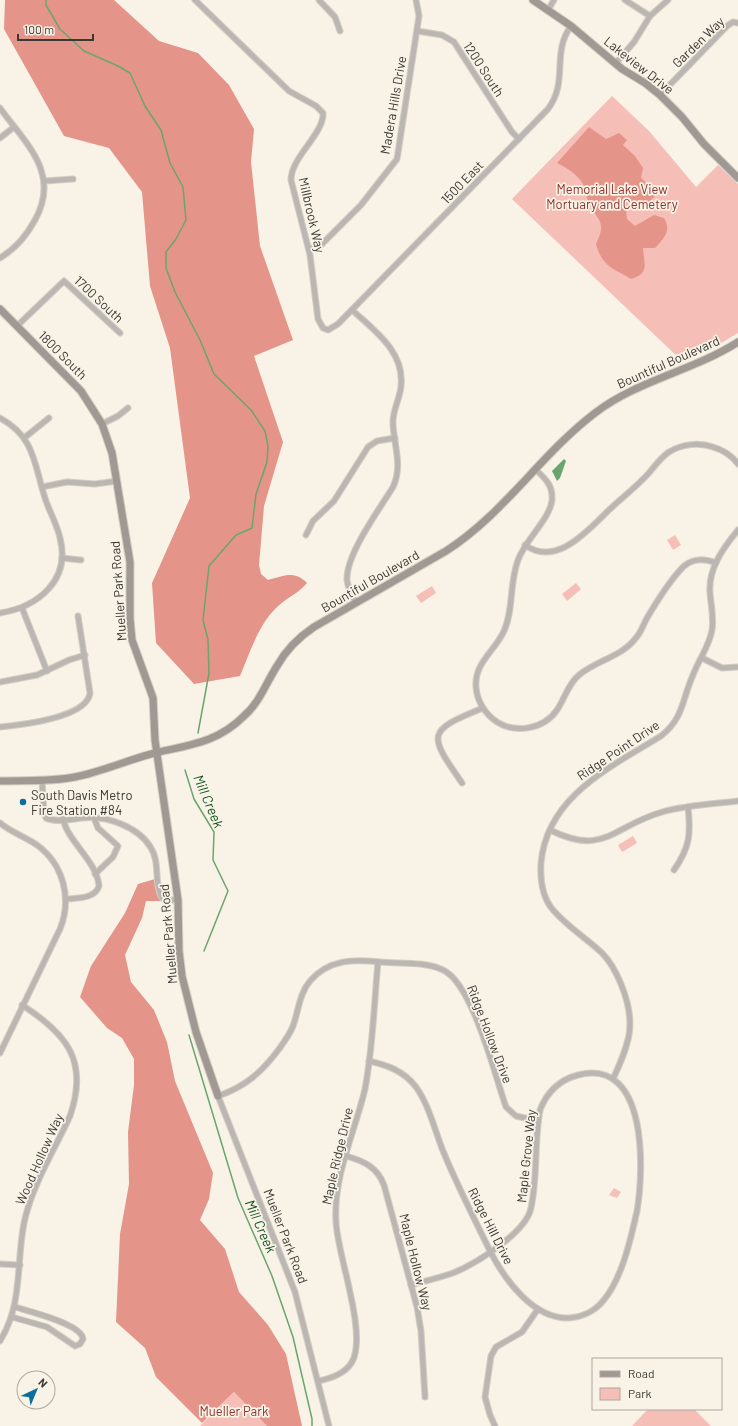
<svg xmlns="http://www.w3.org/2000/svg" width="738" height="1426" font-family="Barlow,sans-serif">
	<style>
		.green { fill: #f5bfb8 }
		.forest { fill: #e5948a }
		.water { fill: #6aa570 }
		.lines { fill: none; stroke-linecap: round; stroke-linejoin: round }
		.stream { stroke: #6aa570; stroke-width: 1.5 }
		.street-casing { stroke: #d2cec2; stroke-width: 7 }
		.secondary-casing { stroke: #d2cec2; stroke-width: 9 }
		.street { stroke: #bcb6b3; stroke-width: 5 }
		.secondary { stroke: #a09993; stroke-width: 7 }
		.poi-dot { fill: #0c6e9c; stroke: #f8f3e6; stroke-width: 1.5 }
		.labels { text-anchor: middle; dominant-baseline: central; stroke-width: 3.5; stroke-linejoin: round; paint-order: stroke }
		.street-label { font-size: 13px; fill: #3a3834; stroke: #f8f3e6 }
		.park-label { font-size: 13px; fill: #90312b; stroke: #f8f3e6 }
		.poi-label { font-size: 13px; fill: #3a3834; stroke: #f8f3e6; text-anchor: start }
		.water-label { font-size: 14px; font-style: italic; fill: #125321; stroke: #f8f3e6 }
	</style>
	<rect width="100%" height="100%" fill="#f8f3e6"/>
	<g class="green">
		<path d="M612 96 649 131 696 187 718 165 738 184V333L718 345 682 361 512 199Z"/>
		<path d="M675 535 681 545 673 550 667 540Z"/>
		<path d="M576 583 581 589 567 601 562 594Z"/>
		<path d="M432 586 436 593 421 603 416 596Z"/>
		<path d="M633 836 637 843 622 852 618 845Z"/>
		<path d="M614 1188 621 1192 617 1198 609 1195Z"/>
		<path d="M234 1392 267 1426H200Z"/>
		<path d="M648 1409H694L711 1426H632Z"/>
	</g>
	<g class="forest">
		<path d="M5 0H114L159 41 198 53 229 85 254 129 251 162 260 246 293 340 254 356 283 442 264 506 259 565 261 574 268 580C284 576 294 570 307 583 299 593 286 598 276 608 258 626 250 652 240 676L194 684 156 643 152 583 190 498 170 348 150 286 142 192 109 148 64 136 4 29Z"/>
		<path d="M589 127 606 139 619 133 627 140 623 145 635 156 643 168 641 178 651 187 656 195 647 204 633 205 626 210 627 219 635 226 654 215 664 218C672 231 664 238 655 248H643C644 265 650 273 631 279 612 268 602 266 596 244 608 220 596 220 588 201 586 197 586 192 585 188 580 176 569 169 557 163Z"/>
		<path d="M155 879 162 901H146L142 918 125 955 131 982 154 1010 167 1042 175 1081 213 1173 209 1199 200 1220 225 1249 239 1292 268 1325 286 1354 302 1426H267L234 1392 202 1423 156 1377 145 1348 116 1322 120 1234 129 1184 128 1132 134 1085V1059L122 1038 107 1028 80 997 91 966 125 913 138 884Z"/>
	</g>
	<path class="water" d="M564 459 566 461 560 478 557 481 552 471Z"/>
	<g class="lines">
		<g class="stream">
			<path d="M46 0V5L60 29 84 51 118 66 130 73 145 106 161 130 170 163 183 187 186 220 176 239 166 252V268L175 292 200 340 214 374 251 410 265 431 268 446 267 462 256 494 252 528 236 535 209 566 203 620 208 640 209 673 198 733"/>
			<path d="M185 770 194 799 214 832 213 860 228 891 204 951"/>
			<path d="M189 1035 238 1198 272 1276 293 1337 312 1419V1426"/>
		</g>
		<defs>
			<g id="street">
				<path d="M195 0 289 91 316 106 323 113C324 134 291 157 291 180L310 255 318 319 323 328 328 330 338 324 548 109C569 81 551 53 571 26"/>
				<path d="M319 0 335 17 340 31"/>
				<path d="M625 0 650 16"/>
				<path d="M548 10 554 0"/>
				<path d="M417 31 442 35 454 42 512 132 519 139"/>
				<path d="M615 64 634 42 650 16 668 0"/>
				<path d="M660 95 727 26 733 22 738 23"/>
				<path d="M0 108C26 144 61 173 35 220 27 235 15 249 0 258"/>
				<path d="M0 138 14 127"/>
				<path d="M45 181 73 179"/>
				<path d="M309 249 321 245 361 205 397 159 419 16 416 0"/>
				<path d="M352 310C374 330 405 352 401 386 400 399 392 411 393 424 394 446 403 466 393 487 379 510 346 554 347 580 348 588 352 596 356 603"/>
				<path d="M17 326 64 281 120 333"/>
				<path d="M0 418C35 437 34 464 45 498 49 511 57 524 60 538 71 580 38 607 0 613"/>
				<path d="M102 424 118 416 128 408"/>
				<path d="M24 438 49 418"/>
				<path d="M536 470C546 479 553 486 552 500 550 519 525 540 518 560 509 584 514 609 504 631 495 651 474 663 476 687 477 701 485 714 497 722 516 734 544 729 557 710 565 698 568 684 579 675 597 660 621 657 635 639 641 633 643 625 647 618 657 601 670 580 684 566 694 558 704 558 716 563"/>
				<path d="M42 487 67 482 95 484 117 481"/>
				<path d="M306 535 313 521 334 501 368 447 377 441 395 438"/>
				<path d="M525 545C557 568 589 529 610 509 622 498 636 487 648 474 655 466 660 458 669 452 682 444 699 442 713 447 723 450 732 456 738 464"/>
				<path d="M62 558 81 560"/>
				<path d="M22 608 47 671"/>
				<path d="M702 658 722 668 738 667"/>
				<path d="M0 682 37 675 69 660 85 655"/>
				<path d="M0 727C20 725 87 718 90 693L78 616"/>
				<path d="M42 780 44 813 46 818C56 823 73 819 83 818 106 815 139 827 151 848 160 862 154 881 161 896L164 900H178"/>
				<path d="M462 783C428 734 426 731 483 708"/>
				<path d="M94 818 98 828 118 846 113 857 95 874"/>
				<path d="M63 819C68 842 97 861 99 886 95 899 77 898 66 899"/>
				<path d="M0 823C11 832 25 837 37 845 64 865 72 899 60 929L0 1053"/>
				<path d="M550 830C604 857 613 826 662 812 687 805 713 804 738 801"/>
				<path d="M674 870C690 847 691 834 688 807"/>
				<path d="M369 1061C387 1065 404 1071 416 1087 429 1105 435 1131 443 1151 457 1185 474 1218 490 1251 505 1280 533 1319 569 1318 582 1317 595 1311 603 1301 622 1279 631 1238 637 1211 644 1170 648 1057 578 1075 559 1080 547 1092 540 1110 534 1143 538 1176 531 1208 526 1233 475 1264 453 1273 439 1278 425 1281 411 1285"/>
				<path d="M613 1079C630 1042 637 1023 621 984 616 972 611 962 602 953 587 939 568 927 554 911 542 898 540 880 541 863 547 796 611 767 661 736 684 718 682 699 693 675 699 659 709 647 712 630 714 617 711 606 710 593 708 569 723 548 738 530"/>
				<path d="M346 1156C364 1161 377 1167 384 1185L417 1307 421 1331 425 1397"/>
				<path d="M0 1264 20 1265"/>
				<path d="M12 1317 47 1327 75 1346 80 1344 83 1339C82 1324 28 1311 15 1307"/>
				<path d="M0 1341C23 1304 16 1264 24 1223 32 1185 54 1151 70 1116 89 1061 67 1034 22 1005"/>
				<path d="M319 1381C331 1378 345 1374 352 1362 368 1334 337 1254 336 1222 333 1176 355 1132 365 1089 373 1047 374 1004 378 962"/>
				<path d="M329 1426 295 1292 218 1096C245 1087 262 1072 279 1049 284 1042 290 1034 293 1026 299 1010 299 994 310 981 329 959 354 959 380 962 399 964 425 961 443 970 473 984 495 1076 506 1107L516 1116 538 1121"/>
				<path d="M495 1426 490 1415 485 1397 491 1356 496 1347 522 1332 538 1309"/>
			</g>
			<g id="secondary">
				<path d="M533 0 571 26 622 69 645 83 660 95 682 117 704 144 738 178"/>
				<path d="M0 309 81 391 102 424 112 453 130 562V619L132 640 153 698 155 740 178 900 179 951 182 976 196 1032 218 1096"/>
				<path d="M0 781C25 780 51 782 75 777 101 772 125 761 151 754 187 745 216 744 244 716 260 702 266 683 277 666 286 650 299 637 314 627L446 551C504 514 541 454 595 413 638 380 693 371 738 342"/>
			</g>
		</defs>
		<use href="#street" class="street-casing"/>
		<use href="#secondary" class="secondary-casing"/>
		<use href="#street" class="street"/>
		<use href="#secondary" class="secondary"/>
	</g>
	<circle class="poi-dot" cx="23" cy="802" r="4"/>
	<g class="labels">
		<g class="street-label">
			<text transform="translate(698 42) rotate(-44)">Garden Way</text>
			<text transform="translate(639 65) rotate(38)">Lakeview Drive</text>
			<text transform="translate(484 69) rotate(57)">1200 South</text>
			<text transform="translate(393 105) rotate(-80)">Madera Hills Drive</text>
			<text transform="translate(462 182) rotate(-46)">1500 East</text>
			<text transform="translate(312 215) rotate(77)">Millbrook Way</text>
			<text transform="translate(99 299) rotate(43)">1700 South</text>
			<text transform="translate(63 355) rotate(45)">1800 South</text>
			<text transform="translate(668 362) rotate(-24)">Bountiful Boulevard</text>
			<text transform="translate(370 581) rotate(-30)">Bountiful Boulevard</text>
			<text transform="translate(118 591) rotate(-94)">Mueller Park Road</text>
			<text transform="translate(618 750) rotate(-34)">Ridge Point Drive</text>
			<text transform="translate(168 934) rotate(-95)">Mueller Park Road</text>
			<text transform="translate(490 1034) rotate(69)">Ridge Hollow Drive</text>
			<text transform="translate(337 1156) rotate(-77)">Maple Ridge Drive</text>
			<text transform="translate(526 1156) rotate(-84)">Maple Grove Way</text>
			<text transform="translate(39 1159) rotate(-66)">Wood Hollow Way</text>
			<text transform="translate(491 1226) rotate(63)">Ridge Hill Drive</text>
			<text transform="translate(286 1236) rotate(69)">Mueller Park Road</text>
			<text transform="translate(416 1262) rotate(76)">Maple Hollow Way</text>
		</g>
		<g class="park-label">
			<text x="612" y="189">Memorial Lake View<tspan x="612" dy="15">Mortuary and Cemetery</tspan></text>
			<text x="234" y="1411">Mueller Park</text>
		</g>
		<g class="poi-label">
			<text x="31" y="795">South Davis Metro<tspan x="31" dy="15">Fire Station #84</tspan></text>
		</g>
		<g class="water-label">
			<text transform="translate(209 801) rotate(67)">Mill Creek</text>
			<text transform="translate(261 1226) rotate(66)">Mill Creek</text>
		</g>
	</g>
	<rect x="592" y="1358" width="130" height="52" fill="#f8f3e6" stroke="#aca89f"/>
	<rect x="600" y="1371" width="20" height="6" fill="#a09993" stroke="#aca89f"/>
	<text x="628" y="1378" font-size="12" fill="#3a3834">Road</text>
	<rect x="600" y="1388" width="20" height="12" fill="#f5bfb8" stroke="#aca89f"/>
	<text x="628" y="1398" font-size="12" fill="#3a3834">Park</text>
	<g transform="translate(36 1390) rotate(44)"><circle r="19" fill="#f8f3e6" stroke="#aca89f"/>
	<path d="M0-3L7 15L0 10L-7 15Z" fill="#0c6e9c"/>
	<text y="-6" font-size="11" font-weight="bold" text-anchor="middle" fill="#3a3834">N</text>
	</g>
	<path d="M18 34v6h75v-6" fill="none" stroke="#3a3834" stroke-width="2"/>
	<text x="24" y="34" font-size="12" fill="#3a3834" stroke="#f8f3e6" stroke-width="3" paint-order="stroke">100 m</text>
</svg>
